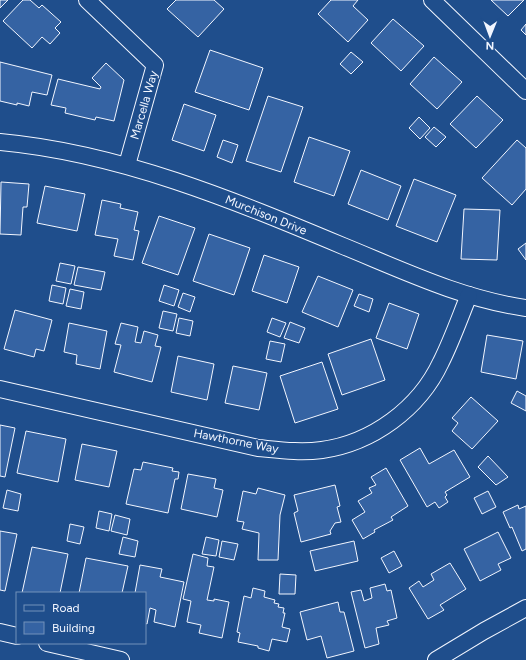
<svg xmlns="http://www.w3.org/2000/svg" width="526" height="660" font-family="Figtree,sans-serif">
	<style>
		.building { fill: #3563a3; stroke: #f2f6ff }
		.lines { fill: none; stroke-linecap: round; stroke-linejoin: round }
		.minor-casing { stroke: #f2f6ff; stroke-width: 18 }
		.minor { stroke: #1f4e8c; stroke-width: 16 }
		.labels { text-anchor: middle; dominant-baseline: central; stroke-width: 3; stroke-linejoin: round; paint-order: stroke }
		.street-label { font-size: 12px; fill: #f2f6ff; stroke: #1f4e8c }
	</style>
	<rect width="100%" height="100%" fill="#1f4e8c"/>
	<g class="building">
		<path d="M0 0H8L0 8Z"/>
		<path d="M23 0H30L39 8 42 5 61 22 55 28 60 33 50 44 42 37 32 48 3 21Z"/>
		<path d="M176 0H214L224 9 198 37 167 9Z"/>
		<path d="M331 0H358L353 6 368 20 348 42 318 14Z"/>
		<path d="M491 0H524L508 16Z"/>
		<path d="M393 19 424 46 401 71 371 43Z"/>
		<path d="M526 24V35L521 30Z"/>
		<path d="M210 50 263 68 249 110 195 92Z"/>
		<path d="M351 52 363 62 351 74 340 64Z"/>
		<path d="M434 57 462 82 437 109 410 84Z"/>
		<path d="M0 62 52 75 47 95 32 92 29 106 17 103V105L0 101Z"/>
		<path d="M106 63 124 80 114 121 96 117 95 120 65 113 66 108 51 105 58 79 100 89 101 87 92 78Z"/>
		<path d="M268 96 303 107 281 172 246 161Z"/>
		<path d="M477 96 503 120 476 148 450 124Z"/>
		<path d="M184 104 216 115 204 151 172 140Z"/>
		<path d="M419 117 430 128 420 139 409 128Z"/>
		<path d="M434 127 446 137 436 147 425 137Z"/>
		<path d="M309 137 350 151 334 196 294 182Z"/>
		<path d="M223 140 238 145 232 163 217 157Z"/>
		<path d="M517 140 526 148V189L512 205 482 178Z"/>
		<path d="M361 170 401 186 388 220 348 204Z"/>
		<path d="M414 179 456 195 437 242 396 226Z"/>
		<path d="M1 182 29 184 27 207H23L21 235 0 234Z"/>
		<path d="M45 186 85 194 77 231 37 223Z"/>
		<path d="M102 200 121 204 120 208 138 212 134 230 139 231 133 260 114 256 118 239 95 235Z"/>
		<path d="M464 209 500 210 497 260 461 259Z"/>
		<path d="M159 216 195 228 178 275 142 263Z"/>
		<path d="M209 234 250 248 234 295 193 281Z"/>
		<path d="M526 243V260L518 249Z"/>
		<path d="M264 255 299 267 287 303 252 291Z"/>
		<path d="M60 263 75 266 71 284 56 281Z"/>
		<path d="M78 267 105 272 101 290 74 285Z"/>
		<path d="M318 276 353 290 338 327 302 312Z"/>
		<path d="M52 285 66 288 63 304 49 301Z"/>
		<path d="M164 285 179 290 174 306 159 301Z"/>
		<path d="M70 289 84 292 81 309 66 306Z"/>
		<path d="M183 293 195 297 190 312 178 307Z"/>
		<path d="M359 294 373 299 369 312 354 306Z"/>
		<path d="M389 303 419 314 407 349 376 338Z"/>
		<path d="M15 310 52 320 44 351 36 349 34 357 4 349Z"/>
		<path d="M163 311 177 314 173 331 159 328Z"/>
		<path d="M179 318 193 321 190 336 176 333Z"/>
		<path d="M272 318 286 323 280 337 267 332Z"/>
		<path d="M290 322 305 328 299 343 284 338Z"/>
		<path d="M69 323 107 331 100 369 76 364 77 355 64 352Z"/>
		<path d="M121 323 138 327 135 342 141 343 144 331 158 335 155 346 161 347 152 382 114 372 121 345 115 344Z"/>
		<path d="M487 335 523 341 516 379 481 372Z"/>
		<path d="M371 339 385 380 342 395 328 354Z"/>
		<path d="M270 341 285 344 281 362 266 359Z"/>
		<path d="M178 356 214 364 207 400 171 392Z"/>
		<path d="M322 362 338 409 295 423 280 376Z"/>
		<path d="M233 366 267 373 259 410 225 403Z"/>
		<path d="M517 391 526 396V411L511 403Z"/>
		<path d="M471 397 498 421 472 449 452 431 458 423 452 418Z"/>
		<path d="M0 425 15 428 5 477 0 476Z"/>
		<path d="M26 431 66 439 58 482 17 473Z"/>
		<path d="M82 444 117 451 109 487 75 480Z"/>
		<path d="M420 448 429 464 454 450 470 477 445 492 447 495 445 497 448 502 439 508 435 502 427 507 400 460Z"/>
		<path d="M488 456 508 477 496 485 478 467Z"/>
		<path d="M143 462 173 468 172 471 179 472 178 479H175L168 513 126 504 134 469 141 470Z"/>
		<path d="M386 468 408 506 391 517 393 520 374 530 375 532 363 539 352 520 365 512 358 501 372 493 369 488 376 485 371 477Z"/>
		<path d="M188 474 216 479 214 488 223 490 217 517 181 509Z"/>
		<path d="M335 485 340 506 337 507 341 522 335 523 330 531 331 534 301 542 294 513 298 511 294 495Z"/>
		<path d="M258 488 285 495 280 515 278 560H258L259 533 242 529 244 522 237 521 243 491 256 494Z"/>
		<path d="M7 490 21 494 18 511 3 508Z"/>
		<path d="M488 491 496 507 482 514 474 498Z"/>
		<path d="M518 505 519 509 526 506V549L522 551 512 527 510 528 503 512Z"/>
		<path d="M99 511 112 514 109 531 96 528Z"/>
		<path d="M115 515 130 519 127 535 111 531Z"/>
		<path d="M70 524 84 527 80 544 67 541Z"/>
		<path d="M0 531 17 534 5 591 0 590Z"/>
		<path d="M498 532 511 558 498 564 501 570 480 581 464 549Z"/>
		<path d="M123 537 138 541 135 557 119 554Z"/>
		<path d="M206 537 219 540 216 556 202 554Z"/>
		<path d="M222 541 238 544 234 560 219 557Z"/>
		<path d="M354 541 358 561 315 571 310 551Z"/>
		<path d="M32 547 68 554 60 593H22Z"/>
		<path d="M394 551 402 566 389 573 381 558Z"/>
		<path d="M193 554 208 558 207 566 214 567 207 600 214 601V599L229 602 222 638 199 633 201 625 187 622 191 601 183 599Z"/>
		<path d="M86 558 128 566 122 593H79Z"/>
		<path d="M450 563 466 589 440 605 444 610 428 619 409 588 419 581 423 587 434 580 431 574Z"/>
		<path d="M140 565 162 569 160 577 184 582 175 627 154 622 156 610 150 608 147 624 145 623V593H135Z"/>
		<path d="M280 574 296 575 295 594H279Z"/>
		<path d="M385 584 387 591 391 590 397 618 387 621 389 625 376 628 379 644 365 648 351 592 361 590 364 601 372 598 370 588Z"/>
		<path d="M253 588 265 591 264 597 275 600 274 603 279 604 278 607 284 608 283 613H285L282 627 290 629 287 642 272 639 269 651 258 648V646L238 642 240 633 237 632 244 596 251 598Z"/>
		<path d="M338 602 340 612H344L354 651 327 658 321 636 307 640 300 612Z"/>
	</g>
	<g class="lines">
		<defs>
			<g id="minor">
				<path d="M87 0 155 65 127 165"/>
				<path d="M432 0 526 91"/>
				<path d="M0 142C120 153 233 200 343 246 402 270 462 299 526 308"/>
				<path d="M0 389 258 448C279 450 300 453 322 450 372 443 419 409 441 362 452 340 460 317 469 295"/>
				<path d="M0 632 17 636"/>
				<path d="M47 643 121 660"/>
				<path d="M436 660 484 631 526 608"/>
			</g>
		</defs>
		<use href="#minor" class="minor-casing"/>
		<use href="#minor" class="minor"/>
	</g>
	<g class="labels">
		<g class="street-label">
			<text transform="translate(144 105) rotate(-74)">Marcella Way</text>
			<text transform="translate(266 215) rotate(22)">Murchison Drive</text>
			<text transform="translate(236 441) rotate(11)">Hawthorne Way</text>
		</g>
	</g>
	<rect x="16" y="592" width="130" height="52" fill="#1f4e8c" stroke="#7391ba"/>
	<rect x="24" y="605" width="20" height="6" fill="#1f4e8c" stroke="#7391ba"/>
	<text x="52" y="612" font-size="12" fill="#f2f6ff">Road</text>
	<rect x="24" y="622" width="20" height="12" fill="#3563a3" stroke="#7391ba"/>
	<text x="52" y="632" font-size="12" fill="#f2f6ff">Building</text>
	<g transform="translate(490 36) rotate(181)" stroke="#1f4e8c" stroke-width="3" paint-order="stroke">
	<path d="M0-3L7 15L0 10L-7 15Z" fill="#f2f6ff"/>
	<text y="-6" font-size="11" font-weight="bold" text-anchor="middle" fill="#f2f6ff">N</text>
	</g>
</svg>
